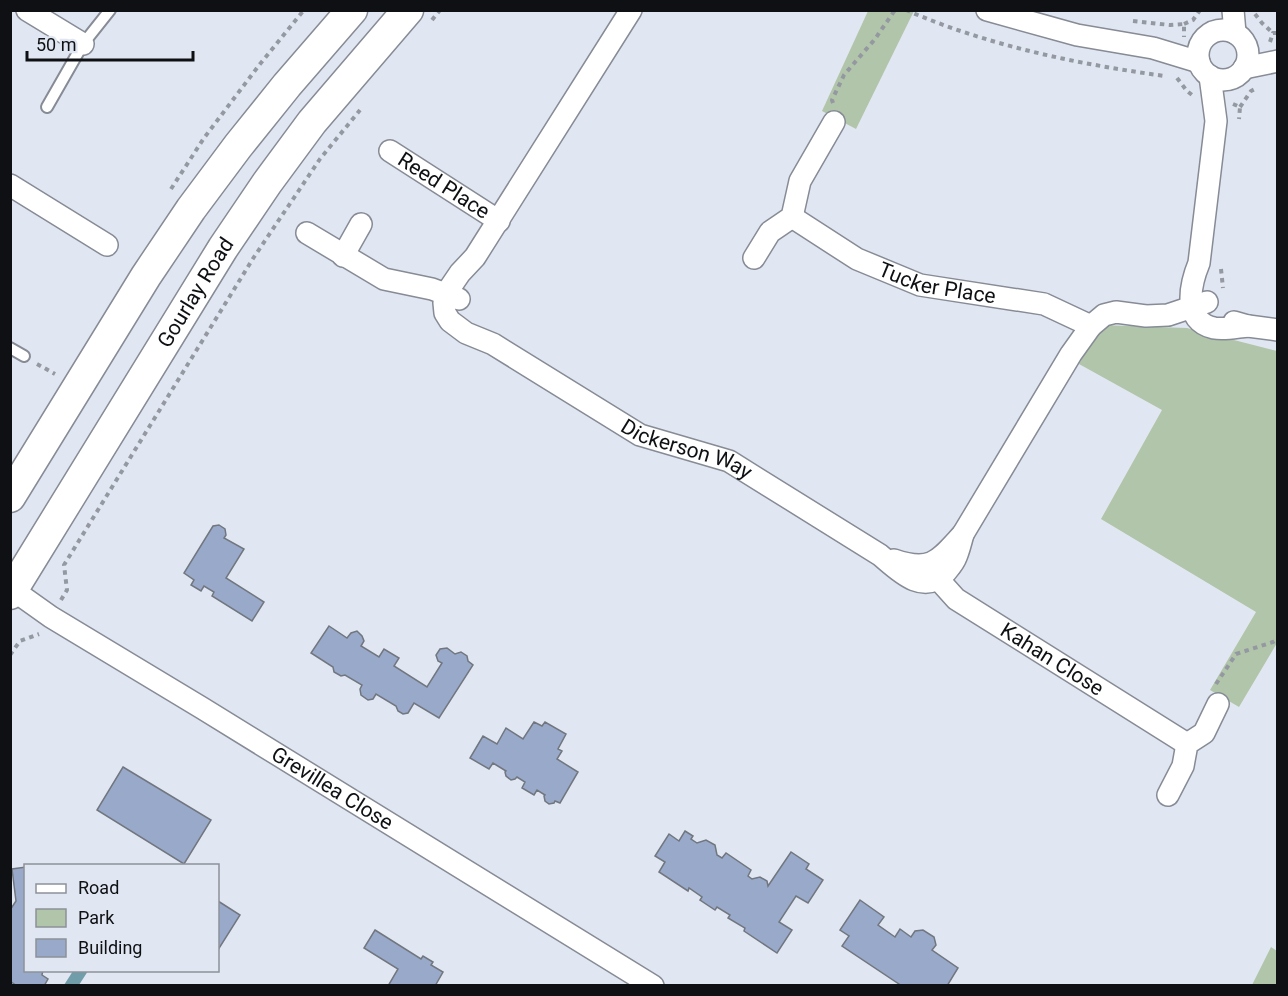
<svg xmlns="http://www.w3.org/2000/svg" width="1288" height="996" font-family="Roboto,sans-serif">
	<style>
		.green { fill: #b1c5aa }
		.water { fill: #719dab }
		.building { fill: #98a9ca; stroke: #71767f; stroke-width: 1.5 }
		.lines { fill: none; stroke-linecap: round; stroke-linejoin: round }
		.lane-casing { stroke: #868b95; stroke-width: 14 }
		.street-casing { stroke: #868b95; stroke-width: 24 }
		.secondary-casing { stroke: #868b95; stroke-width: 33 }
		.path { stroke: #9498a0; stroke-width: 4; stroke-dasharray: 4.5 4.5; stroke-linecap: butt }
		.lane { stroke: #fff; stroke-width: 10 }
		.street { stroke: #fff; stroke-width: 21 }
		.secondary { stroke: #fff; stroke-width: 30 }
		.labels { text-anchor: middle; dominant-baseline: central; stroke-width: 6; stroke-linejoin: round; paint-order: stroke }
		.street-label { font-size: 21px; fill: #0e1013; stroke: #e1e7f2 }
	</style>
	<rect width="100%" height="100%" fill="#e1e7f2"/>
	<g class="green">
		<path d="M868 11H914L856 129 822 111Z"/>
		<path d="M1101 325 1187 328 1277 351V643L1239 707 1210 690 1256 612 1101 519 1162 410 1079 364Z"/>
		<path d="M1271 947 1277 951V985H1252Z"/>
	</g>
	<path class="water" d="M73 971H88L79 985H64Z"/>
	<g class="building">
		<path d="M219 525 225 529 226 535 224 538 244 549 226 578 264 602 252 621 212 596 214 592 204 586 201 591 191 585 194 580 184 573 213 526Z"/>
		<path d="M329 626 347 638 351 633 357 631 362 636 364 641 361 646 379 657 384 649 399 658 394 666 427 687 442 663 438 661 436 655 440 649 447 648 455 654 461 652 467 656 468 661 473 665 439 718 414 703 408 713 403 714 398 711 396 706 376 694 373 699 368 700 361 695 360 689 362 685 345 675 341 676 334 672 333 667 311 653Z"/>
		<path d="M534 722 542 726 545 722 566 734 558 749 562 751 557 759 578 772 560 803 555 801 554 803 549 804 545 801 544 796 545 795 537 790 534 795 522 788 525 782 517 777 515 779 511 780 506 776 505 772 506 771 493 763 489 769 470 758 483 736 497 744 506 728 523 739Z"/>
		<path d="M123 767 211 820 184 864 97 810Z"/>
		<path d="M685 831 693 836 691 839 697 843 706 840 715 845 717 855 722 858 726 853 751 870 748 876 752 879 760 877 767 881 768 886 791 852 809 864 806 869 823 880 808 903 796 896 779 922 792 930 777 953 744 931 745 928 728 918 730 915 717 907 715 910 700 900 702 897 689 888 688 891 659 872 665 862 655 856 669 834 679 841Z"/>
		<path d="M26 867V970H43L42 975 48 979 44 986H17L10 981V910L16 901 12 869Z"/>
		<path d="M860 900 884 917 878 925 895 937 900 929 911 937 915 931 923 930 934 937 936 945 932 950 958 968 947 986H902L842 946 849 936 840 930Z"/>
		<path d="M218 901 240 915 218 950Z"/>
		<path d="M375 930 421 959 423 956 433 962 431 965 443 972 435 986H388L398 969 364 948Z"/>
	</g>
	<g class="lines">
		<defs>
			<g id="lane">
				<path d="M47 107 83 44 110 10"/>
				<path d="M10 348 24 356"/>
			</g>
			<g id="street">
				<path d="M27 10 83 44"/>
				<path id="s1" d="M631 10 475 257 460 273 445 295 444 303 445 313 450 321 466 333 493 344 640 435 729 461 880 555C898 570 922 596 945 573 949 568 954 563 956 557 959 550 961 542 963 534"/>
				<path d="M987 10 1077 35 1153 48 1199 62"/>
				<path d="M1233 10 1235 33"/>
				<circle cx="1223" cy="55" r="25"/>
				<path d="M1244 68 1278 61"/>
				<path d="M1210 76 1216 121 1199 263C1190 285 1182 321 1214 328 1225 330 1237 327 1248 326"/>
				<path id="s2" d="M390 151 499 221"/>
				<path d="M10 185 107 245"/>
				<path id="s3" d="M792 217 857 259 920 285 1044 304 1091 326"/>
				<path d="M307 233 384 279 432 289 459 299"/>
				<path d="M343 256 361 224"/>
				<path d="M754 258 770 232 792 217 800 181 834 122"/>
				<path d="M1234 322 1248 326 1278 330"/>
				<path d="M894 560C932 573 939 560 963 534L1071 354 1091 326 1104 315 1116 312 1146 316 1168 315 1207 302"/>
				<path id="s4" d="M934 566 938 579 956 599 1187 744"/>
				<path id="s5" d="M13 590 51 617 202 708 653 986"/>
				<path d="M1168 795 1183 766 1187 744 1204 733 1218 704"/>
			</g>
			<g id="secondary">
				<path d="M10 497 146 276 191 209 238 146 287 85 352 10"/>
				<path id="s6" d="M10 594 223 248 267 183 312 122 408 10"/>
			</g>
		</defs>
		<use href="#lane" class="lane-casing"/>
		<use href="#street" class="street-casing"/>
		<use href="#secondary" class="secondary-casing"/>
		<g class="path">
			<path d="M906 10C989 46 1077 64 1165 76"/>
			<path d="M1255 14 1262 23 1273 33"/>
			<path d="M432 20 440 10"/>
			<path d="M1133 21 1170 25 1184 24V37"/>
			<path d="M1184 24 1193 20 1200 10"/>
			<path d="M1270 42 1273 33H1278"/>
			<path d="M1177 78 1187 91 1192 95"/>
			<path d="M833 103 832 100 844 75 875 39 895 10"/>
			<path d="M1233 104 1240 107 1239 119"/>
			<path d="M1240 107 1251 91 1255 89"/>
			<path d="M171 189 204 138 260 64 304 10"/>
			<path d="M1221 269 1223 288"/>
			<path d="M37 364 55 374"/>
			<path d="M61 600 67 590 64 565 254 257 320 159 360 110"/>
			<path d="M10 655 20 641 39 634"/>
			<path d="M1216 684 1236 654 1273 642 1278 639"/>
		</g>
		<use href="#lane" class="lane"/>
		<use href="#street" class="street"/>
		<use href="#secondary" class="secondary"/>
	</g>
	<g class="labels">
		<g class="street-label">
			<text stroke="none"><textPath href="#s2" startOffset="64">Reed Place</textPath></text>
			<text stroke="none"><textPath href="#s3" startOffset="162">Tucker Place</textPath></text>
			<text stroke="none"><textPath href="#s6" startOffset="354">Gourlay Road</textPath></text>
			<text stroke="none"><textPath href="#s1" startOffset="639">Dickerson Way</textPath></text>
			<text stroke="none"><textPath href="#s4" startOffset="154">Kahan Close</textPath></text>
			<text stroke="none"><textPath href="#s5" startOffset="376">Grevillea Close</textPath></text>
		</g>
	</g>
	<rect width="1288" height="996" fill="none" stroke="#0e1013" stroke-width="24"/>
	<rect x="24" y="864" width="195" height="108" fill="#e1e7f2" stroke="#8d9199" stroke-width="1.5"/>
	<rect x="36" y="884" width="30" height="9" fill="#ffffff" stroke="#8d9199" stroke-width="1.5"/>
	<text x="78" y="894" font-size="18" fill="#0e1013">Road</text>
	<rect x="36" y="909" width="30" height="18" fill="#b1c5aa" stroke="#8d9199" stroke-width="1.5"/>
	<text x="78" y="924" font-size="18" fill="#0e1013">Park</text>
	<rect x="36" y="939" width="30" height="18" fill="#98a9ca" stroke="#8d9199" stroke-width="1.5"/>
	<text x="78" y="954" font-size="18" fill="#0e1013">Building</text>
	<path d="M27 51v9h166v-9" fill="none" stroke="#0e1013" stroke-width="3"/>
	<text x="36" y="51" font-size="18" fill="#0e1013" stroke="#e1e7f2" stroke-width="4.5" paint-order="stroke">50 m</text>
</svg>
